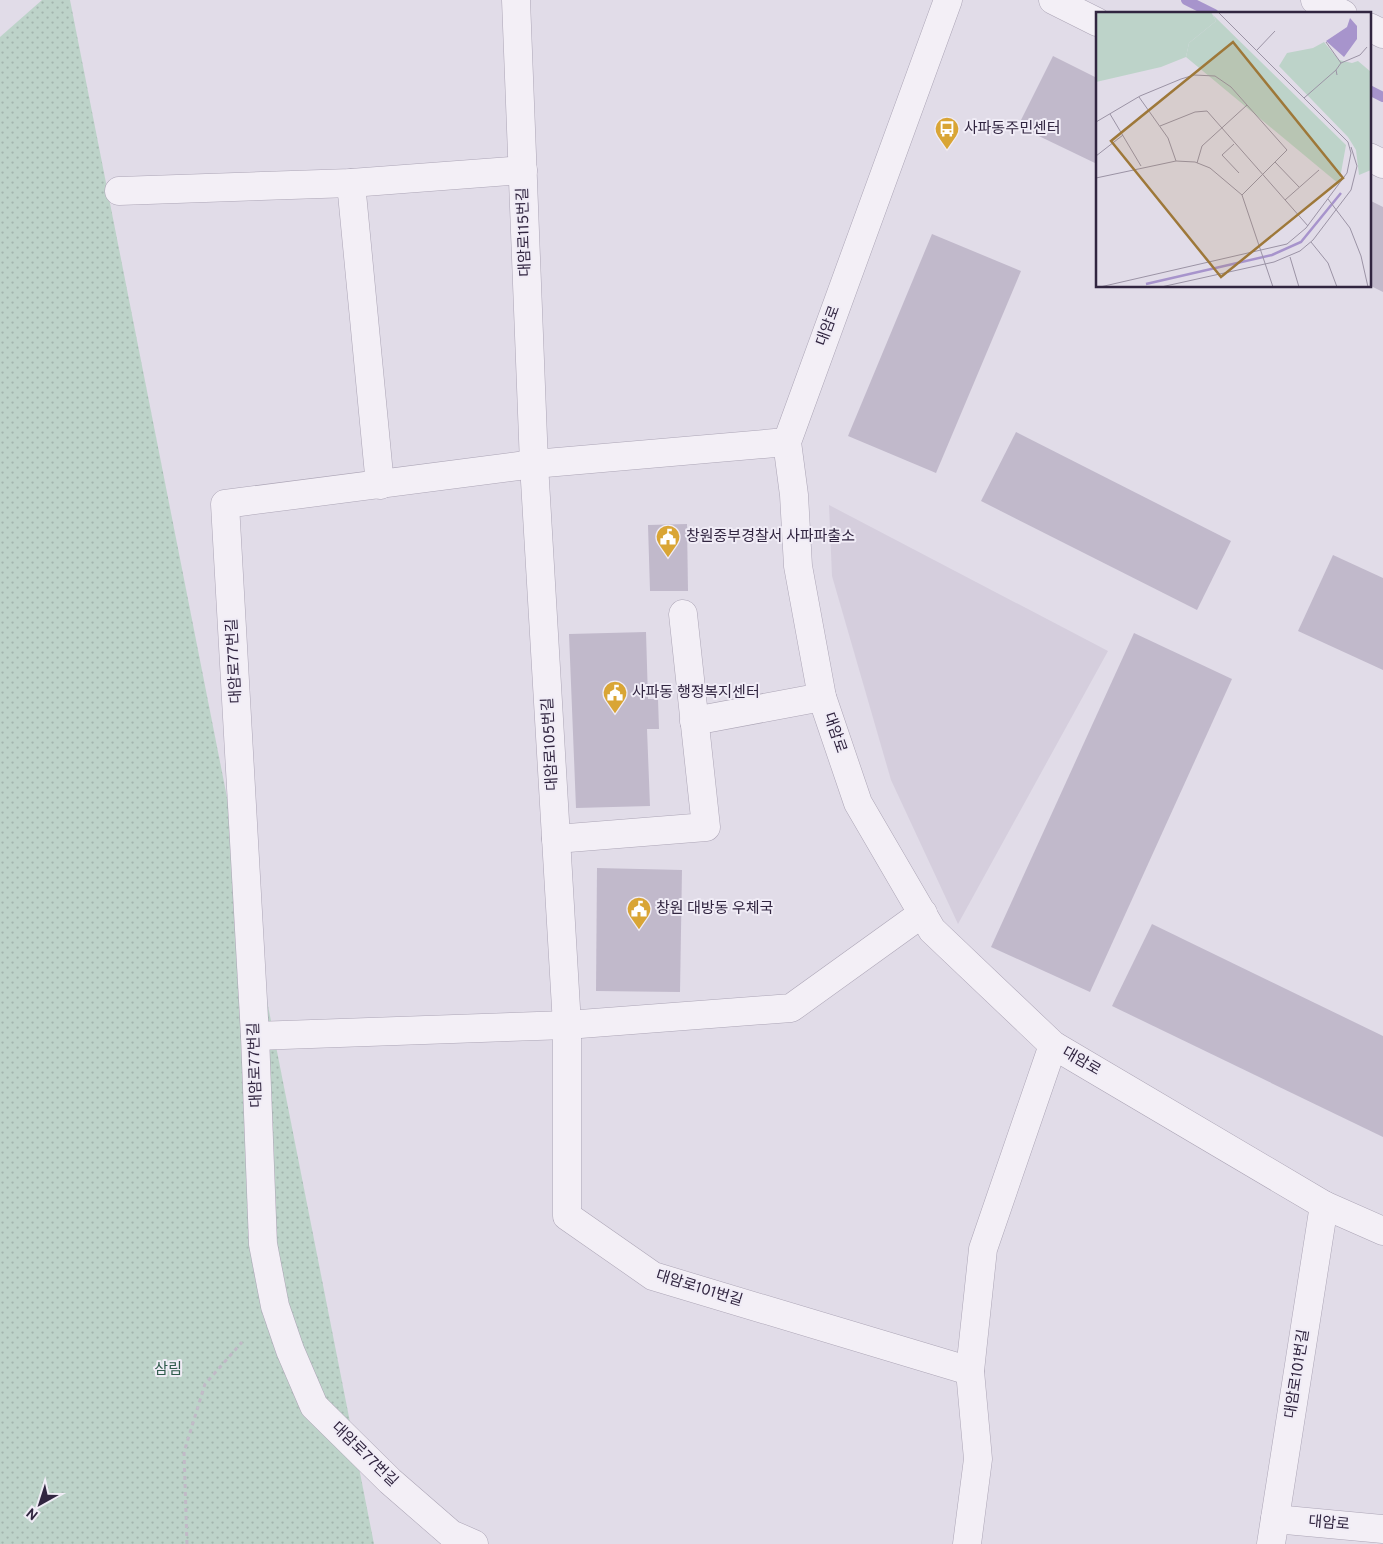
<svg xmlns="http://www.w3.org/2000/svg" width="1383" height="1544" font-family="Overpass,'Noto Sans KR',sans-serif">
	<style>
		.built { fill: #d5cedd }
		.park { fill: url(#park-dots) }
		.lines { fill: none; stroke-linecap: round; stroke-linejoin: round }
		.stream { stroke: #a794cc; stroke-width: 10 }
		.building { fill: #c1b9cb }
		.minor-casing { stroke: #aca5b6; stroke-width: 29 }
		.path { stroke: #c1bac7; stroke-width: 3; stroke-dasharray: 4 4; stroke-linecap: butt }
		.minor { stroke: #f3eff6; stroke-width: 28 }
		.labels { text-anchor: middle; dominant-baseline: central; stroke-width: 4; stroke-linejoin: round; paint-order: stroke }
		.poi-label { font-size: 15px; fill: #312540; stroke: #f0ecf6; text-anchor: start }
		.street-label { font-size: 15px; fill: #312540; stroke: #f0ecf6 }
		.park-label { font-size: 15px; fill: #315c4d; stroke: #f0ecf6 }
		.inset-river { fill: none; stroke: #a794cc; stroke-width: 2.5 }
		.inset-road { fill: none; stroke: #9b93a5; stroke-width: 1 }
		.view { fill: #9e7839; fill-opacity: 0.15; stroke: #9e7839; stroke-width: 2.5 }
		.inset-edge { fill: none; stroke: #312540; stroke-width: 2.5 }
	</style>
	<defs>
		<pattern id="park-dots" width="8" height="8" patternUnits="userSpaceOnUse" patternTransform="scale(1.25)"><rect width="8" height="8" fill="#bdd3c9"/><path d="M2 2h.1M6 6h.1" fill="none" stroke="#a3b5ae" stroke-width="1.8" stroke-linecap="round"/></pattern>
	</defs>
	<rect width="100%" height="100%" fill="#e1dce8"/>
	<path class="built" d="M829 505 1108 651 958 924 891 780 832 576Z"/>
	<path class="park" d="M42 0H70L374 1544H0V37Z"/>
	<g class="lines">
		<g class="stream">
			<path d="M1186 0 1214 14"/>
			<path d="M1369 90 1383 97"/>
		</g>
	</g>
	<g class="building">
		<path d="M1053 56 1097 78V164L1018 126Z"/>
		<path d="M1369 200 1383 207V292L1369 285Z"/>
		<path d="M932 234 1021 271 936 473 848 436Z"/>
		<path d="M1016 432 1231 541 1197 610 981 501Z"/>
		<path d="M687 524 688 591H650L648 525Z"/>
		<path d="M1333 555 1383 578V670L1298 631Z"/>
		<path d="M646 632 648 699H658L659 729H647L650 806 576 808 569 634Z"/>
		<path d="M1134 633 1232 679 1090 992 991 947Z"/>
		<path d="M597 868 682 870 680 992 596 991Z"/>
		<path d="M1152 924 1383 1036V1137L1112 1006Z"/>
	</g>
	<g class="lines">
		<defs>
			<g id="minor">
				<path d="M516 0 534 464 567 1025V1216L653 1276 970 1371"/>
				<path d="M948 0 787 442 794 495 798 566 822 697 858 803 932 930 1053 1045 1324 1205 1383 1231"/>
				<path d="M1053 0 1097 22"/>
				<path d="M1315 0 1343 14"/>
				<path d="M1369 27 1383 34"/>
				<path d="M1369 157 1383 164"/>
				<path d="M351 183 380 485"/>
				<path d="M119 191 351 183 523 170"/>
				<path d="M694 721 822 697"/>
				<path d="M556 839 706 827 683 614"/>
				<path d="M255 1036 567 1025 791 1008 923 913"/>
				<path d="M1275 1519 1383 1529"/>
				<path d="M474 1544 451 1534 390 1481 314 1406 290 1350 275 1306 263 1244 255 1036 225 504 534 464 787 442"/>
				<path d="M967 1544 978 1459 970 1371 983 1249 1053 1045"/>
				<path d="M1271 1544 1324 1205"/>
			</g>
		</defs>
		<use href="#minor" class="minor-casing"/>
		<path class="path" d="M187 1544 184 1452 205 1384 242 1342"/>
		<use href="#minor" class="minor"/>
	</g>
	<defs>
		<symbol id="bus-pin" viewBox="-11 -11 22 30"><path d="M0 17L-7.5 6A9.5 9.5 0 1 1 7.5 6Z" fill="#d9a535" stroke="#f0ecf6"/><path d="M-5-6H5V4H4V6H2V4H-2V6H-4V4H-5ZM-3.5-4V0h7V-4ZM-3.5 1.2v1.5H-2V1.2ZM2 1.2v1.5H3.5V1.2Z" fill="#fff"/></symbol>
		<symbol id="civic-pin" viewBox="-11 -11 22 30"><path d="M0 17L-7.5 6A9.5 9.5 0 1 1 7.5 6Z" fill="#d9a535" stroke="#f0ecf6"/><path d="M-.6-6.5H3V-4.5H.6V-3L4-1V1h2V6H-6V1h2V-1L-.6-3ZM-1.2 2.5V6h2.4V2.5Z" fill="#fff"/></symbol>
	</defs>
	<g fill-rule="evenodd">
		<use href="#bus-pin" x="933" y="115" width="28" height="38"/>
		<use href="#civic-pin" x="654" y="523" width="28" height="38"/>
		<use href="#civic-pin" x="601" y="679" width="28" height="38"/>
		<use href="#civic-pin" x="625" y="895" width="28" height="38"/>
	</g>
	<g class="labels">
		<g class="poi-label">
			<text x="964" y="129">사파동주민센터</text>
			<text x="686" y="537">창원중부경찰서 사파파출소</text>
			<text x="632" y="693">사파동 행정복지센터</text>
			<text x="656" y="909">창원 대방동 우체국</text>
		</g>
		<g class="street-label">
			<text transform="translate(525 232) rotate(-92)">대암로115번길</text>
			<text transform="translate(829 326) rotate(-70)">대암로</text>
			<text transform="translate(235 661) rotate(-93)">대암로77번길</text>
			<text transform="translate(834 733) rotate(71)">대암로</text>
			<text transform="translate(551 744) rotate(-93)">대암로105번길</text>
			<text transform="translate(1081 1062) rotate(30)">대암로</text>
			<text transform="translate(256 1065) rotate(-92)">대암로77번길</text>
			<text transform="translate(699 1289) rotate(17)">대암로101번길</text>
			<text transform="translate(1298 1374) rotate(-81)">대암로101번길</text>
			<text transform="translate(364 1455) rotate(44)">대암로77번길</text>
			<text transform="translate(1329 1524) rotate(5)">대암로</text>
		</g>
		<g class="park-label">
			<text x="168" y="1370">삼림</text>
		</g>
	</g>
	<g transform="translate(1096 12)">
		<rect width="275" height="275" fill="#e1dce8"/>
		<path d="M0 0H115L120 9 93 31 90 45 65 55 0 70Z" fill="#bdd3c9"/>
		<path d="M117 3 250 133 243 172 90 45 93 31 120 9ZM228 30 243 48 256 51 262 49 275 60V158L263 163 260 138 252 125 183 54 191 41 217 36Z" fill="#bdd3c9"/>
		<path d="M254 6 261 14V27L248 45 230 29 251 15Z" fill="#a794cc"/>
		<path class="inset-river" d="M50 272 176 243 205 230 245 181"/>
		<path class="inset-road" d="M230 30 245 51M161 38 179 19M241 63 240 58 245 51 264 43 271 35M43 85 72 126 80 149M208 86 240 58M14 102 45 154M0 110 44 84 85 67 98 63 119 64 135 75 191 138 146 183M64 114 99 100 111 99 212 214M138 132 126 143 143 161M0 144 27 123M179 150 203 175M101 151 106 134 151 93M0 166 80 149 99 150 114 156 146 183 177 275M232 187 254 216 265 244 272 275M189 188 223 158M215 230 232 251 241 275M194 245 203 275M4 275 191 232 210 216 251 161 255 141 252 130 122 0M65 275 178 250 204 239 217 228 255 178 261 154 255 135"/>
		<path class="view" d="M137 30 247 166 125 265 15 129Z"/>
		<rect width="275" height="275" class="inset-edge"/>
	</g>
	<g transform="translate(40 1504) rotate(219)" stroke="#f0ecf6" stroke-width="4" paint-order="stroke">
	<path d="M0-4L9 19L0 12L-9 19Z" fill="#312540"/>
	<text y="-8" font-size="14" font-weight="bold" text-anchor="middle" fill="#312540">N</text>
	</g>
</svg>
